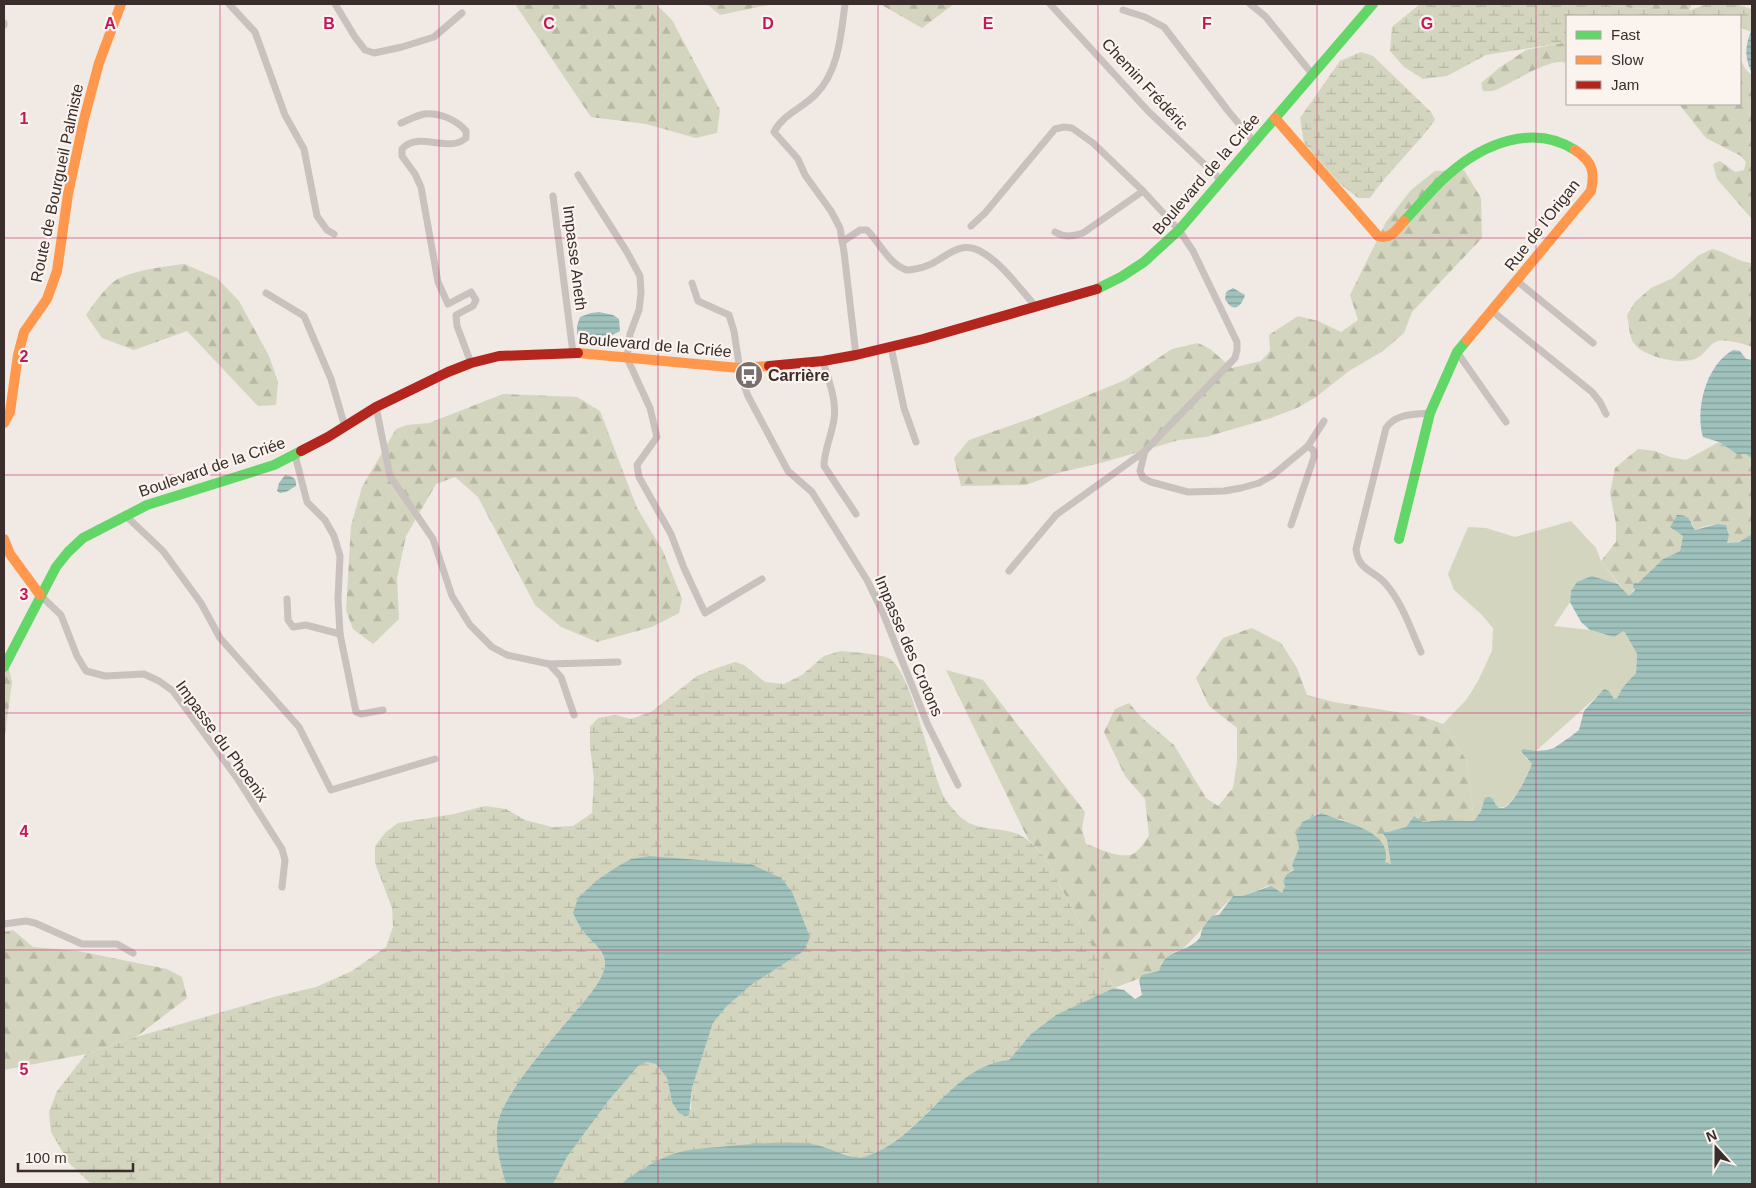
<svg xmlns="http://www.w3.org/2000/svg" width="1756" height="1188" font-family="Arial,sans-serif">
	<style>
		.green { fill: #d4d5be }
		.forest { fill: url(#forest-firs) }
		.wetland { fill: url(#wetland-marsh) }
		.water { fill: url(#water-rules) }
		.lines { fill: none; stroke-linecap: round; stroke-linejoin: round }
		.street { stroke: #c9c1bd; stroke-width: 7 }
		.fast { stroke: #63d668; stroke-width: 10 }
		.slow { stroke: #ff974d; stroke-width: 10 }
		.jam { stroke: #b3261e; stroke-width: 10 }
		.grid { fill: none; stroke: #c2185b; stroke-width: 1; stroke-opacity: 0.55 }
		.labels { text-anchor: middle; dominant-baseline: central; stroke-width: 4.5; stroke-linejoin: round; paint-order: stroke }
		.street-label { font-size: 16px; fill: #3a2d2b; stroke: #fbf3ed }
		.poi-label { font-size: 16px; font-weight: bold; fill: #3a2d2b; stroke: #fbf3ed; text-anchor: start }
		.grid-label { font-size: 16px; text-anchor: middle; font-weight: bold; fill: #c2185b; stroke: #fbf3ed; stroke-width: 4.5; stroke-linejoin: round; paint-order: stroke }
	</style>
	<defs>
		<pattern id="forest-firs" width="22" height="20" patternUnits="userSpaceOnUse" patternTransform="scale(1.25)"><rect width="22" height="20" fill="#d4d5be"/><path d="M5 1l3.5 6h-7zM16 11l3.5 6h-7z" fill="#b7b7a3"/></pattern>
		<pattern id="wetland-marsh" width="20" height="14" patternUnits="userSpaceOnUse" patternTransform="scale(1.25)"><rect width="20" height="14" fill="#d4d5be"/><path d="M1 5h8M5 5V1M11 12h8M15 12V8" fill="none" stroke="#b7b7a3"/></pattern>
		<pattern id="water-rules" width="6" height="5" patternUnits="userSpaceOnUse" patternTransform="scale(1.25)"><rect width="6" height="5" fill="#a0c2bd"/><path d="M0 2.5h6" fill="none" stroke="#839e9a"/></pattern>
	</defs>
	<rect width="100%" height="100%" fill="#f0e9e4"/>
	<path class="green" d="M1571 521 1596 548 1601 561 1618 584 1592 576 1571 591 1570 602 1554 626 1590 630 1614 637 1624 631 1637 654 1636 673 1623 687 1617 698 1614 699 1609 691 1604 690 1536 751 1525 757 1532 764C1527 774 1512 812 1498 807 1494 806 1489 800 1486 798L1481 811 1474 821 1467 761 1443 724 1467 699 1478 681 1492 651 1493 628 1481 614 1454 590 1448 574 1468 527 1486 528 1515 537Z"/>
	<g class="forest">
		<path d="M515 4H656L672 20 720 110 717 133 696 138 646 124 591 117Z"/>
		<path d="M707 4H773L720 15Z"/>
		<path d="M880 4H954L922 28Z"/>
		<path d="M1597 4H1692L1689 11 1631 8Z"/>
		<path d="M1567 42V63C1550 56 1512 84 1495 90 1491 92 1487 91 1483 91L1481 83 1499 68 1526 50Z"/>
		<path d="M1740 59 1746 70 1752 75V219L1717 179 1713 164 1720 161 1735 172 1744 170 1746 162 1741 156 1706 138 1679 104H1740Z"/>
		<path d="M1464 170 1481 198 1482 238 1412 312 1404 333 1383 351 1349 371 1316 397 1297 408 1271 418 1206 437 1179 440 1101 463 1058 473 1026 485 961 486 954 458 969 440 1035 417 1125 380 1172 349 1198 343 1210 349 1232 368 1261 361 1270 351 1269 335 1298 316 1318 321 1341 332 1358 320 1350 295 1386 222 1411 190 1435 171Z"/>
		<path d="M1712 249C1727 252 1737 262 1752 263V347C1744 344 1727 339 1718 341 1709 343 1705 355 1697 358 1682 366 1642 357 1633 342 1629 335 1629 323 1627 315L1635 302 1651 288 1673 278 1699 255Z"/>
		<path d="M184 264 217 278 239 301 269 356 278 382 276 405 258 406 187 331 134 350 102 338 86 315C94 304 108 283 120 278 139 269 163 267 184 264Z"/>
		<path d="M503 394 577 397 600 411 637 508 663 551 682 599 679 613 652 627 597 642 561 627 535 605 478 497 455 477 436 484 406 536 397 578 399 619 373 644 353 629 346 610 351 526 362 487 396 429 407 425 429 423Z"/>
		<path d="M1719 442 1737 454H1746L1752 459V534C1743 540 1738 544 1726 542L1729 535 1727 527C1717 521 1705 526 1695 530L1692 523 1676 531 1683 536 1680 551 1663 559 1638 583 1629 597 1601 561 1616 542V524L1610 493 1615 468 1638 449 1655 451 1670 457 1686 460Z"/>
		<path d="M1252 628 1281 643 1297 668 1307 695 1334 702 1421 716 1443 724 1467 761 1474 821 1442 820 1423 822 1414 816 1406 827 1383 835 1387 840 1392 864 1384 862 1378 840 1375 835 1341 819 1333 818 1320 813 1302 822 1296 835 1299 848 1292 865 1294 869 1287 874 1283 881C1285 885 1286 890 1282 893L1268 886 1242 896H1233L1182 950 1174 952 1161 963 1159 971 1114 988 1045 857 1028 839 946 670 983 680 1085 812 1082 829 1086 844C1099 848 1125 862 1136 852 1141 848 1145 841 1149 836L1145 799 1125 776 1104 732 1115 709 1129 703 1142 718 1174 745 1206 798 1218 806 1233 788 1237 762V728L1209 706 1196 678 1223 638Z"/>
		<path d="M4 648 12 682 4 742Z"/>
		<path d="M13 930 33 947 78 951 167 969 182 977 187 998 136 1037 86 1054 4 1070V932Z"/>
	</g>
	<g class="wetland">
		<path d="M1420 4H1597L1631 8 1689 11 1706 4H1736L1752 9V28L1751 32 1740 27V16H1567V42L1486 55 1447 76 1423 79 1404 67 1390 51 1392 27Z"/>
		<path d="M1361 52 1373 56 1431 112 1435 120C1415 148 1389 170 1370 198H1358L1340 184 1304 143 1300 118 1340 61Z"/>
		<path d="M841 651C852 652 882 654 890 659 912 673 930 769 944 797 947 802 952 808 956 812 971 832 994 826 1015 833 1027 837 1036 848 1045 857L1114 988 1087 1002 1030 1035 1009 1060C965 1062 929 1118 893 1143 884 1149 874 1155 863 1157 856 1159 847 1154 840 1153L645 1167 621 1184H553L567 1157 609 1100 637 1066 647 1062 656 1064 667 1078 672 1102 691 1110 692 1088 713 1023 726 1007 751 985 804 951 582 931C591 940 605 951 605 965 604 978 588 997 580 1007 558 1031 499 1097 497 1128 495 1147 501 1166 506 1184H91L69 1163 51 1132 49 1112 57 1091 86 1054 136 1037 274 997 316 987 352 971 386 947 393 927 392 908 375 863V846L386 832 398 823 454 814 485 806 506 809 525 820 552 827 573 826 592 813 594 779 590 747V727L598 718 615 715 631 719 651 712 697 676 717 668 735 662 744 665 765 682 784 684 802 675 824 656Z"/>
	</g>
	<g class="water">
		<path d="M1752 28V74C1744 55 1745 47 1752 28Z"/>
		<path d="M1233 288 1245 295C1241 308 1233 313 1225 299L1226 292Z"/>
		<path d="M599 312 613 315 619 319 620 331C603 340 595 344 577 334V326L580 317 591 313Z"/>
		<path d="M1733 350 1740 351 1746 359 1752 360V459L1746 454H1737L1719 442 1703 437C1695 409 1706 365 1733 350Z"/>
		<path d="M285 475C292 476 297 478 296 486L286 492 280 493 277 491 279 483Z"/>
		<path d="M1677 515C1691 515 1689 521 1695 530L1717 524 1726 525 1729 535 1727 543 1739 542 1752 534V1184H621C636 1172 654 1161 673 1154 691 1148 711 1148 729 1146 758 1144 788 1140 817 1145 829 1148 852 1160 864 1157 921 1141 952 1064 1009 1060L1030 1035 1056 1015 1114 988 1124 990 1135 999 1142 995 1139 980 1142 975 1159 971C1164 950 1184 953 1198 940 1202 936 1200 934 1202 930 1204 925 1209 920 1212 916L1219 915 1233 896H1242L1271 886 1282 893 1285 886 1283 881 1287 874 1294 870 1292 865 1299 848 1296 835 1302 822 1321 813C1341 822 1394 830 1385 862L1391 864 1387 840 1382 832H1388L1406 827 1414 816 1423 822 1442 820 1474 821 1481 811 1485 798 1489 797 1493 799C1504 830 1528 773 1532 764L1521 751 1523 749 1536 751 1547 750 1554 748 1570 737 1579 730 1584 711 1604 689 1609 691 1614 699 1617 698 1623 687 1636 673 1637 654 1624 631 1614 637 1590 630 1581 622 1570 602 1571 591 1577 582 1592 576 1618 584 1629 596 1635 590 1633 587 1634 583H1638L1663 559 1680 551 1683 536 1670 527Z"/>
		<path d="M649 856 751 864 781 878 792 892 810 937 804 951 751 985 726 1007 713 1023 692 1088 689 1115 685 1116 679 1113 672 1102 667 1078 656 1064 647 1062 638 1066 609 1100 567 1157 553 1184H506C501 1166 495 1147 497 1128 499 1096 561 1029 582 1004 590 995 605 976 605 964 605 949 590 941 582 930 579 925 576 919 573 913L578 898 596 881 615 868 631 859Z"/>
	</g>
	<g class="lines">
		<g class="street">
			<path d="M229 4 255 32 285 115 304 149 317 216 327 230 334 234"/>
			<path d="M335 4 355 37 365 50 374 53 402 47 434 37 462 13"/>
			<path d="M845 4C841 34 839 71 816 94 803 108 783 114 774 132L798 159 805 175 831 211 840 228 844 252 856 355"/>
			<path d="M1050 4 1148 111 1222 181"/>
			<path d="M1250 4 1265 16 1313 75"/>
			<path d="M1123 10 1145 17 1164 27 1229 112 1255 143"/>
			<path d="M4 23V25"/>
			<path d="M401 123C408 120 416 116 424 114 439 112 457 120 466 131V138C448 154 418 130 402 149V156L415 174 421 187 438 282 448 304 471 292 476 300 473 306 456 315 457 326 471 363"/>
			<path d="M578 175 627 252 640 276 641 293 639 310 630 334 627 358 650 408 657 437 637 465 639 477 671 534 684 568 705 613 762 579"/>
			<path d="M553 196 573 353"/>
			<path d="M971 226 985 213 1055 129 1064 127 1072 128 1093 143 1143 191 1179 230 1193 251 1237 342V350L1235 358 1145 451 1140 471 1143 478 1151 482 1188 492 1224 491 1241 488 1259 483 1273 475 1308 446 1324 421"/>
			<path d="M1055 232C1065 238 1072 236 1083 233L1143 191"/>
			<path d="M842 242 860 230H867C879 242 888 262 904 269 907 271 911 270 915 269 939 267 955 239 978 250 1002 262 1019 288 1036 307"/>
			<path d="M1517 281 1593 343"/>
			<path d="M692 283 698 301 729 315 734 331 741 377 748 396 788 471 812 492 867 580 883 613 927 723 958 785"/>
			<path d="M266 293 304 316 331 379 345 427"/>
			<path d="M1492 311 1592 392 1600 402 1606 414"/>
			<path d="M891 347 904 408 916 442"/>
			<path d="M1457 352 1506 422"/>
			<path d="M823 361C828 379 837 400 834 419 832 435 824 450 824 466L856 514"/>
			<path d="M376 407 390 476 433 539 452 596 470 625 492 647 507 655 549 664 561 677 574 715"/>
			<path d="M295 455 307 502 325 520 334 536 340 556 338 598 340 634 356 712 361 714 383 710"/>
			<path d="M125 515 163 551 201 603 220 638 299 727 331 790 435 759"/>
			<path d="M1291 525 1314 457V451L1308 446"/>
			<path d="M1009 571 1056 515 1145 451"/>
			<path d="M40 595 61 615 77 656 86 671 105 676 144 674 159 681 173 691 237 778 282 849 285 860 282 887"/>
			<path d="M287 599 288 620 293 627 306 625 340 634"/>
			<path d="M1421 652C1411 630 1402 602 1385 583 1373 570 1358 570 1356 549L1386 428C1396 413 1413 415 1430 413"/>
			<path d="M549 664 618 662"/>
			<path d="M4 924 26 921 35 923 82 944H117L133 953"/>
		</g>
		<g class="fast">
			<path d="M1404 221C1419 206 1433 187 1449 174 1483 144 1533 123 1575 150"/>
			<path d="M1097 289 1121 277 1144 262 1179 230 1373 4"/>
			<path d="M1399 539 1430 413 1457 352 1467 340"/>
			<path d="M4 667 56 567 68 552 83 538 147 505 274 465 301 451"/>
		</g>
		<g class="slow">
			<path d="M1275 118 1378 236C1391 240 1396 230 1404 221"/>
			<path d="M1467 340 1591 191C1595 172 1593 162 1575 150"/>
			<path d="M578 353 739 368 769 366"/>
			<path d="M4 423 10 412 18 355 24 332 47 299 57 271 68 194 84 119 99 63 121 4"/>
			<path d="M4 539 10 554 40 595"/>
		</g>
		<g class="jam">
			<path d="M769 366 823 361 856 355 923 339 1097 289"/>
			<path d="M301 451 328 437 376 407 448 372 471 363 499 356 578 353"/>
		</g>
	</g>
	<path class="grid" d="M220 4V1184M439 4V1184M658 4V1184M878 4V1184M1098 4V1184M1317 4V1184M1536 4V1184M4 238H1752M4 475H1752M4 713H1752M4 950H1752"/>
	<defs>
		<symbol id="bus-disc" viewBox="-11 -11 22 22"><circle r="9.5" fill="#7a6f6c" stroke="#fbf3ed"/><path d="M-5-6H5V4H4V6H2V4H-2V6H-4V4H-5ZM-3.5-4V0h7V-4ZM-3.5 1.2v1.5H-2V1.2ZM2 1.2v1.5H3.5V1.2Z" fill="#fff"/></symbol>
	</defs>
	<g fill-rule="evenodd">
		<use href="#bus-disc" x="733" y="359" width="32" height="32"/>
	</g>
	<g class="labels">
		<g class="street-label">
			<text transform="translate(1145 84) rotate(47)">Chemin Frédéric</text>
			<text transform="translate(1206 174) rotate(-49)">Boulevard de la Criée</text>
			<text transform="translate(57 183) rotate(-78)">Route de Bourgueil Palmiste</text>
			<text transform="translate(1542 225) rotate(-52)">Rue de l'Origan</text>
			<text transform="translate(575 258) rotate(83)">Impasse Aneth</text>
			<text transform="translate(655 345) rotate(5)">Boulevard de la Criée</text>
			<text transform="translate(212 467) rotate(-19)">Boulevard de la Criée</text>
			<text transform="translate(909 646) rotate(67)">Impasse des Crotons</text>
			<text transform="translate(222 741) rotate(54)">Impasse du Phoenix</text>
		</g>
		<g class="poi-label">
			<text x="768" y="375">Carrière</text>
		</g>
	</g>
	<g class="grid-label">
		<text x="110" y="29">A</text>
		<text x="329" y="29">B</text>
		<text x="549" y="29">C</text>
		<text x="768" y="29">D</text>
		<text x="988" y="29">E</text>
		<text x="1207" y="29">F</text>
		<text x="1427" y="29">G</text>
		<text x="24" y="124">1</text>
		<text x="24" y="362">2</text>
		<text x="24" y="600">3</text>
		<text x="24" y="837">4</text>
		<text x="24" y="1075">5</text>
	</g>
	<rect width="1756" height="1188" fill="none" stroke="#3a2d2b" stroke-width="10"/>
	<rect x="1566" y="15" width="175" height="90" fill="#fbf3ed" stroke="#aea49f"/>
	<rect x="1576" y="31" width="25" height="8" fill="#63d668" stroke="#aea49f"/>
	<text x="1611" y="40" font-size="15" fill="#3a2d2b">Fast</text>
	<rect x="1576" y="56" width="25" height="8" fill="#ff974d" stroke="#aea49f"/>
	<text x="1611" y="65" font-size="15" fill="#3a2d2b">Slow</text>
	<rect x="1576" y="81" width="25" height="8" fill="#b3261e" stroke="#aea49f"/>
	<text x="1611" y="90" font-size="15" fill="#3a2d2b">Jam</text>
	<g transform="translate(1716 1148) rotate(339)" stroke="#fbf3ed" stroke-width="4" paint-order="stroke">
	<path d="M0-4L9 19L0 12L-9 19Z" fill="#3a2d2b"/>
	<text y="-8" font-size="14" font-weight="bold" text-anchor="middle" fill="#3a2d2b">N</text>
	</g>
	<path d="M18 1163v8h115v-8" fill="none" stroke="#3a2d2b" stroke-width="2.5"/>
	<text x="25" y="1163" font-size="15" fill="#3a2d2b" stroke="#fbf3ed" stroke-width="4" paint-order="stroke">100 m</text>
</svg>
